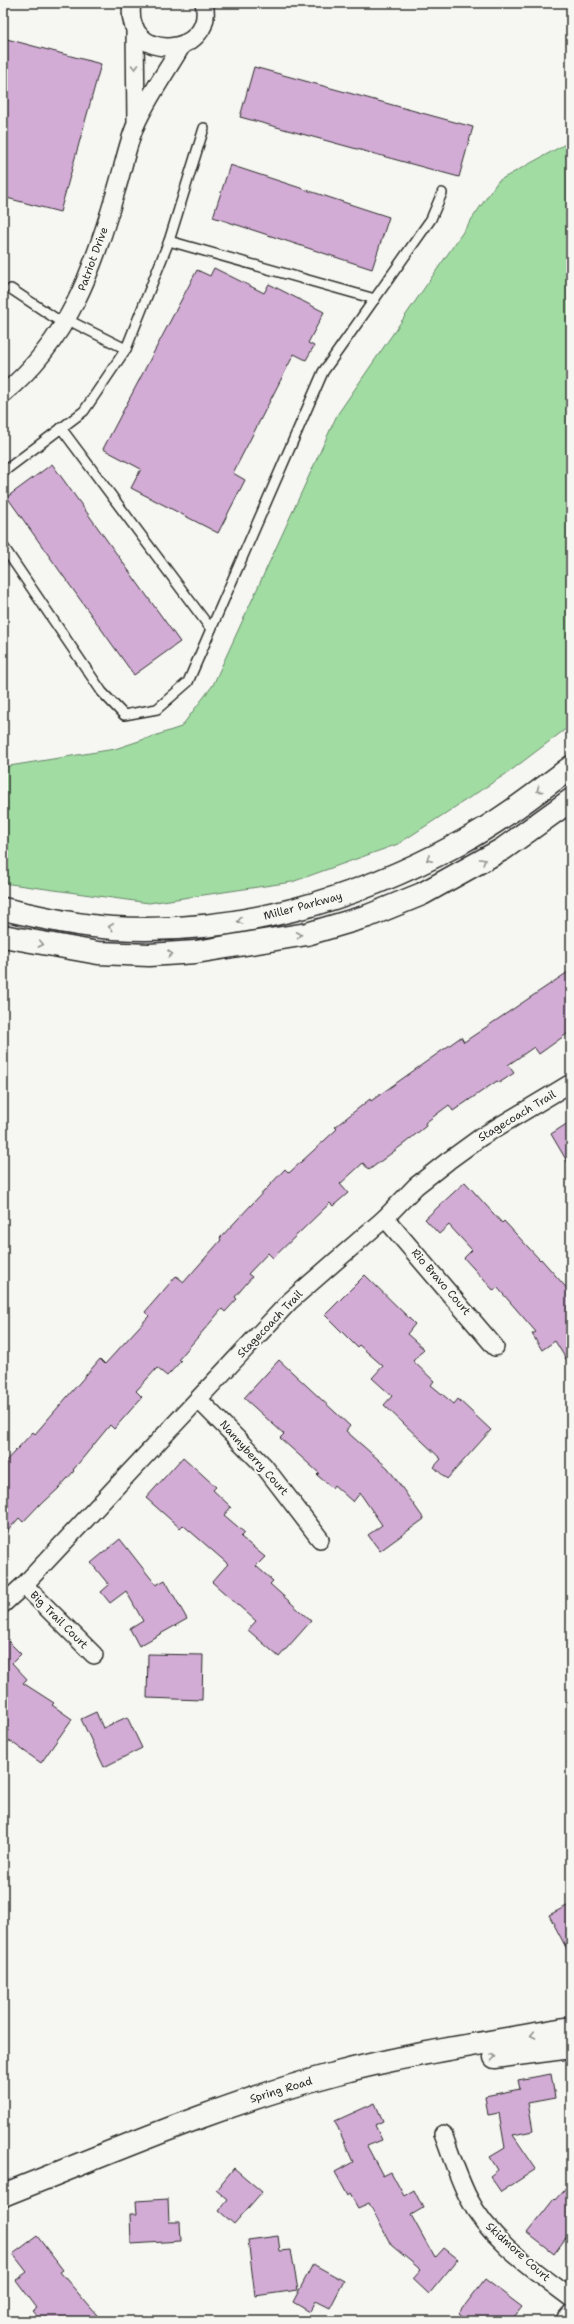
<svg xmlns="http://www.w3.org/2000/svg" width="574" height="2324" font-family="'Shantell Sans',sans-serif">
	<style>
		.green { fill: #a1dca3; stroke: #668467 }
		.building { fill: #d2acd5; stroke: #2b2b2b }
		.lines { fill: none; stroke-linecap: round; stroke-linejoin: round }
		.lane-casing { stroke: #2b2b2b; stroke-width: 12 }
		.street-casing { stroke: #2b2b2b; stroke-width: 20 }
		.secondary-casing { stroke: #2b2b2b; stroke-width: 25 }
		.lane { stroke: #f6f6f2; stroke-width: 9 }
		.street { stroke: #f6f6f2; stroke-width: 17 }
		.secondary { stroke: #f6f6f2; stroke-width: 22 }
		.oneway { stroke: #90908e }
		.labels { text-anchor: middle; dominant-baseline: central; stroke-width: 4; stroke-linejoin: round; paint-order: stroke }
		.street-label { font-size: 11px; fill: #2b2b2b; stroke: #f6f6f2 }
	</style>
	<rect width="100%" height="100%" fill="#f6f6f2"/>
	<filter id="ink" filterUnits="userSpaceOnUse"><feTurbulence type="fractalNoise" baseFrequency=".025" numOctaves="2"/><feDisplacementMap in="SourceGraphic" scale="8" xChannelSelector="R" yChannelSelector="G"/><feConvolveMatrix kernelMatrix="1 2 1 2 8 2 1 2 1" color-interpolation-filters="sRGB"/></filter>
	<g filter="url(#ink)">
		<path class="green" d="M571 141V725L509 772 398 844 292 882 149 903 3 883V767L115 749 181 727 213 685 337 415 498 181Z"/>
		<g class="building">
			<path d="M3 38 101 64 60 212 3 197Z"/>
			<path d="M254 67 473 127 459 177 240 117Z"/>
			<path d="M230 165 389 217 372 269 213 217Z"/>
			<path d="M214 268 264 293 269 284 324 312 308 343 314 346 306 360 294 354 233 473 245 480 218 533 131 488 141 469 103 449 197 270 210 276Z"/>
			<path d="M52 464 180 642 134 675 7 497Z"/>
			<path d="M571 970V1031L539 1054 534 1047 508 1065 514 1073 499 1083 497 1081 453 1111 449 1105 425 1123 426 1126 405 1143 369 1170 363 1163 340 1184 348 1193 333 1206 330 1203 273 1258 268 1253 248 1274 252 1277 235 1297 237 1299 225 1312 222 1309 179 1359 181 1361 167 1376 157 1368 136 1391 142 1397 129 1412 114 1429 110 1425 73 1470 74 1471 58 1489 42 1504 41 1503 23 1522 19 1518 3 1536V1464L33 1432 35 1434 100 1359 105 1364 149 1316 145 1312 176 1276 184 1282 221 1240 220 1238 285 1169 289 1173 337 1129 335 1127 370 1099 371 1101 461 1037 464 1042Z"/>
			<path d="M571 1121V1168L551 1134Z"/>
			<path d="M465 1182 502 1223 504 1221 540 1260 541 1259 571 1293V1367L555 1341 542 1350 532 1334 536 1332 497 1287 494 1291 464 1258 472 1250 449 1225 439 1234 425 1219Z"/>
			<path d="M365 1275 415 1324 407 1334 424 1349 413 1361 434 1381 431 1385 454 1404 458 1399 491 1430 447 1479 434 1467 441 1459 384 1405 392 1396 372 1378 383 1366 359 1345 357 1347 325 1315Z"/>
			<path d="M279 1360 350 1426 346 1431 388 1468 424 1519 380 1551 368 1535 382 1525 360 1493 353 1502 334 1485 332 1488 317 1475 319 1473 280 1438 284 1434 244 1398Z"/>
			<path d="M183 1457 216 1487 213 1490 231 1507 224 1515 245 1533 241 1537 265 1557 256 1566 273 1581 270 1584 311 1621 279 1657 248 1630 256 1621 212 1582 228 1564 183 1525 180 1528 146 1498Z"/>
			<path d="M120 1539 156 1585 165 1580 187 1619 139 1646 130 1629 143 1621 126 1591 110 1603 101 1592 109 1585 91 1563Z"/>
			<path d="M3 1636 21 1654 12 1663 27 1679 23 1683 54 1703 52 1705 72 1719 41 1763 3 1736Z"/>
			<path d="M148 1654 203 1655 202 1700 147 1698Z"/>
			<path d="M96 1712 103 1728 127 1717 142 1748 104 1767 81 1719Z"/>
			<path d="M571 1904V1957L549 1915Z"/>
			<path d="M551 2074 555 2098 528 2103 533 2131 513 2135 536 2169 501 2192 490 2176 498 2170 490 2157 505 2148 499 2113 488 2115 485 2096 520 2089 518 2080Z"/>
			<path d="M375 2103 383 2121 375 2125 382 2140 367 2146 383 2176 391 2172 404 2196 414 2190 423 2208 411 2215 435 2258 444 2248 458 2259 429 2294 413 2279 421 2270 391 2245 369 2203 358 2208 350 2194 348 2196 335 2172 353 2162 335 2121Z"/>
			<path d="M234 2168 262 2192 234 2224 219 2211 228 2200 216 2190Z"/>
			<path d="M571 2182V2231L554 2254 527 2233 554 2199 555 2200Z"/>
			<path d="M168 2199 169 2222H180L181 2241 131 2244 130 2214H137L136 2201Z"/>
			<path d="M37 2236 63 2270 60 2272 102 2321H41L32 2311 37 2308 16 2280 27 2272 13 2254Z"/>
			<path d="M278 2236 280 2251 291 2250 298 2290 255 2296 248 2240Z"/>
			<path d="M313 2264 344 2281 330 2308 316 2301 310 2312 293 2302Z"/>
			<path d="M485 2279 522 2307 511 2321H468L459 2313Z"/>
		</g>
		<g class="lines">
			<defs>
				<g id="lane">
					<path d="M169 241 204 128"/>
					<path d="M11 289 64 324"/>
					<path d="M66 319 126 349 169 241 375 299"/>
					<path d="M61 428 211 629"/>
					<path d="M3 472 84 411 126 349"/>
					<path d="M3 546 102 692 124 715 157 709 188 682 323 372 431 219 442 193"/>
				</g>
				<g id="street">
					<path d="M132 3C122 65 217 58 204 3"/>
					<path d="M135 28 136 124"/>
					<path d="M3 394C69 340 93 270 116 191 123 169 127 145 136 124 148 97 167 71 182 45"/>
					<path d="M385 1218 495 1347"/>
					<path d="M199 1400 264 1466 320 1539"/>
					<path d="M24 1585 94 1655"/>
					<path d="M3 1604 24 1585 290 1301 385 1218 416 1186 448 1161 481 1137 571 1083"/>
					<path d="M443 2134C451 2155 458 2177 468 2197 489 2240 534 2270 571 2298"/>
					<path d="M564 2321 571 2313"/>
				</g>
				<g id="secondary">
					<path d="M3 909C40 917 77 926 114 928 236 935 354 901 460 843 499 822 535 794 571 767"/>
					<path d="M3 936 98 953 149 955 196 952 307 934 368 916 422 894 503 849 571 800"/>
					<path d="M495 2057 571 2047"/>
					<path d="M3 2195C112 2152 221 2104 334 2074 412 2053 492 2042 571 2028"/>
				</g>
			</defs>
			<use href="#lane" class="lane-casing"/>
			<use href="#street" class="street-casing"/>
			<use href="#secondary" class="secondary-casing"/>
			<use href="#lane" class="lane"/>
			<use href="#street" class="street"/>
			<use href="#secondary" class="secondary"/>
		</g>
		<defs><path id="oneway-chevron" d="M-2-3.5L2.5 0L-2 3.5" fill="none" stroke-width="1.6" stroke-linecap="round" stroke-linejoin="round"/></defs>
		<g class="oneway">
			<use href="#oneway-chevron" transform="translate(135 67) rotate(89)"/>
			<use href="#oneway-chevron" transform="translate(539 790) rotate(144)"/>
			<use href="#oneway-chevron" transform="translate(429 859) rotate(153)"/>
			<use href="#oneway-chevron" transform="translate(483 861) rotate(-31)"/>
			<use href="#oneway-chevron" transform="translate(240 921) rotate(170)"/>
			<use href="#oneway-chevron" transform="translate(111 927) rotate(-175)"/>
			<use href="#oneway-chevron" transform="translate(299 935) rotate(-8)"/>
			<use href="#oneway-chevron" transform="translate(41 944) rotate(11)"/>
			<use href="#oneway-chevron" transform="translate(170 954) rotate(-4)"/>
			<use href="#oneway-chevron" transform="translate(533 2035) rotate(168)"/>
			<use href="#oneway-chevron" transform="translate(493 2057) rotate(-7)"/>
		</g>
	</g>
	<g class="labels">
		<g class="street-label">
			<text transform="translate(93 259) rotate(-70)">Patriot Drive</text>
			<text transform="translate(303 906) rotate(-15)">Miller Parkway</text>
			<text transform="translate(517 1116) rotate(-31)">Stagecoach Trail</text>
			<text transform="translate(441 1282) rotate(49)">Rio Bravo Court</text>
			<text transform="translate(270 1324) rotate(-46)">Stagecoach Trail</text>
			<text transform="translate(254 1458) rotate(48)">Nannyberry Court</text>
			<text transform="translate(59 1620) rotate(45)">Big Trail Court</text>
			<text transform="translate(281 2090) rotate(-17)">Spring Road</text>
			<text transform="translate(518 2252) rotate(42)">Skidmore Court</text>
		</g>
	</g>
	<rect width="574" height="2324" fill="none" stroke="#f6f6f2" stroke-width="16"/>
	<rect x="8" y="8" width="558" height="2308" fill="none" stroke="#2b2b2b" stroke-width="1.5" filter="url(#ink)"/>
</svg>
